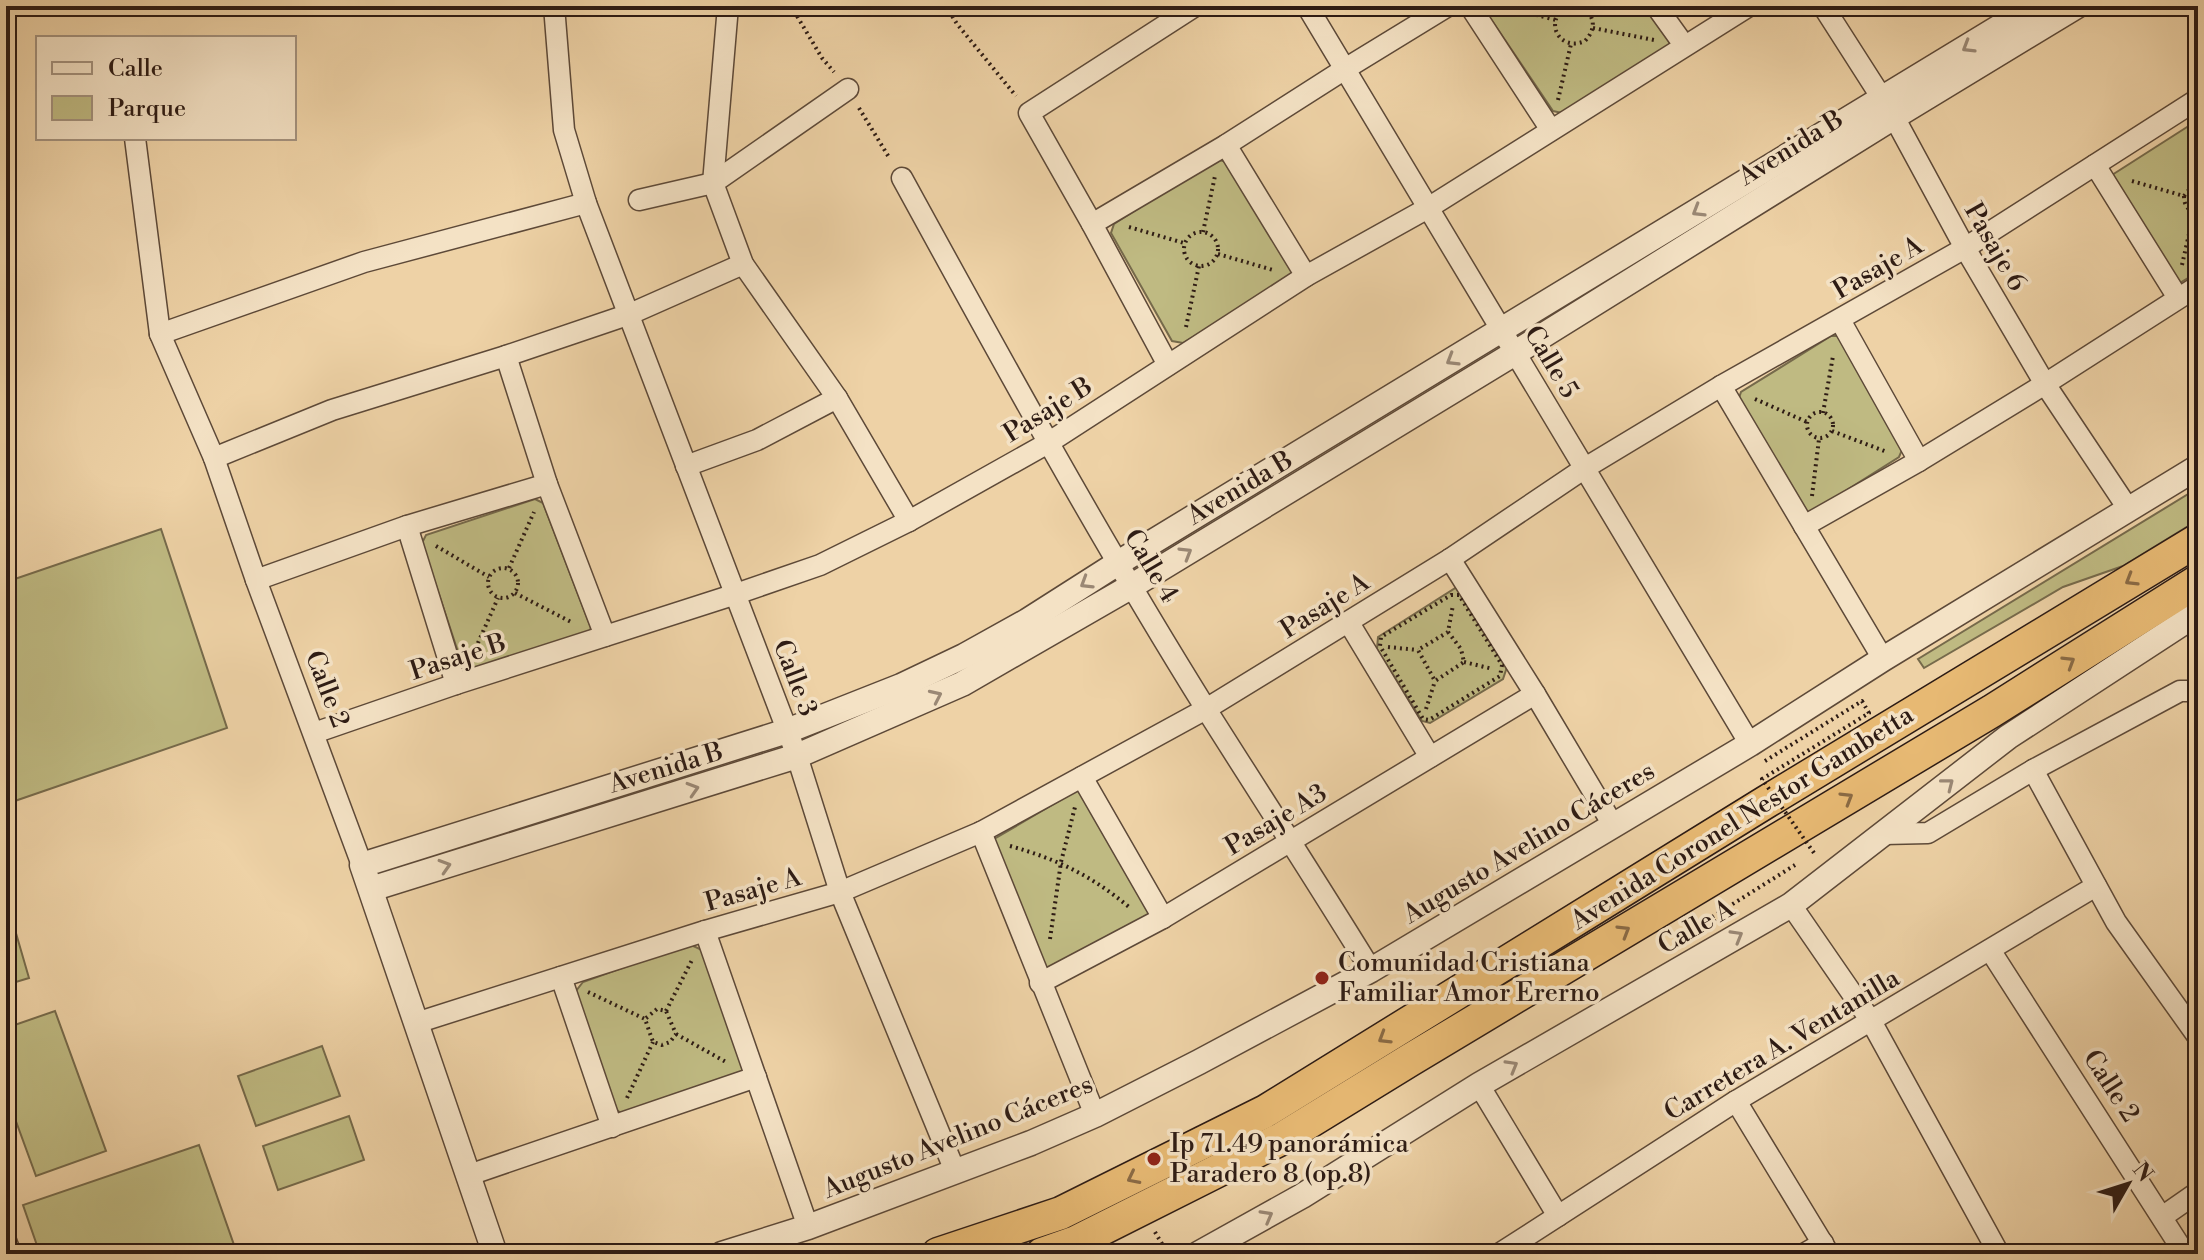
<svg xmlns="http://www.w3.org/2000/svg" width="2204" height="1260" font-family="'Libre Bodoni',serif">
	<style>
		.green { fill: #bfba82; stroke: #766a4b; stroke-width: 2 }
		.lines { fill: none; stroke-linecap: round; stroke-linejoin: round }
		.minor-casing { stroke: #5d4938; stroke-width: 23 }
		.tertiary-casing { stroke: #5d4938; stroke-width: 27 }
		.trunk-casing { stroke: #2d1b14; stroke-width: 35 }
		.path { stroke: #2d1b14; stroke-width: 4; stroke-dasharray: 2 4; stroke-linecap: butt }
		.minor { stroke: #f4e2c5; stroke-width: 20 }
		.tertiary { stroke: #f4e2c5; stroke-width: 24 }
		.trunk { stroke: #e7b973; stroke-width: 32 }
		.path-bridge { stroke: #2d1b14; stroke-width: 4; stroke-dasharray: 2 4; stroke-linecap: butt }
		.oneway { stroke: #9a8875 }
		.oneway2 { stroke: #8a6a44 }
		.poi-dot { fill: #8f2418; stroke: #f4e2c5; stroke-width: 3 }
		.labels { text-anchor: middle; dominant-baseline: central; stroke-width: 7; stroke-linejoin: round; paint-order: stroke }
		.street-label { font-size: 26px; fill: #2d1b14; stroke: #f4e2c5 }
		.poi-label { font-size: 26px; fill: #2d1b14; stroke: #f4e2c5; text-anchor: start }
	</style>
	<rect width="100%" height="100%" fill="#eed2a6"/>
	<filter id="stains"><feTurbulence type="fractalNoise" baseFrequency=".0025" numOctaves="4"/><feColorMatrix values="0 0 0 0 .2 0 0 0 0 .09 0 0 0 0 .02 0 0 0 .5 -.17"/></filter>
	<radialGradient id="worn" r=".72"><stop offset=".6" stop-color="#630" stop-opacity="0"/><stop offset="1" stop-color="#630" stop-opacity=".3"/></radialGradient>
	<g class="green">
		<path d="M1482 6H1648L1673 43 1562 113 1553 111Z"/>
		<path d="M2198 120V272L2178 284 2112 175Z"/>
		<path d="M1220 160 1229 163 1293 267 1291 278 1183 343 1172 341 1111 233 1114 224 1212 161Z"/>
		<path d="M1831 336H1837L1844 342 1902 450 1899 457 1809 514 1801 506 1738 401 1741 392Z"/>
		<path d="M2198 488V520L2123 566 2063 587 1924 668 1918 659Z"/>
		<path d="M535 499 543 503 591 628 587 635 465 673 422 543 426 535Z"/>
		<path d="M161 529 227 728 6 804V582Z"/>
		<path d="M1457 587 1507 667 1503 679 1430 723 1422 721 1377 649 1378 637Z"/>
		<path d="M1081 788 1150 912 1146 919 1046 971 989 842Z"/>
		<path d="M9 909 29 978 6 985V910Z"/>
		<path d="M689 944 702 950 743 1070 739 1075 624 1115 611 1106 576 991 583 982Z"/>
		<path d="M55 1011 106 1151 36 1176 6 1094V1028Z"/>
		<path d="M322 1046 340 1096 256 1126 238 1076Z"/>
		<path d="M349 1116 364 1160 278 1190 263 1146Z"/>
		<path d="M199 1145 234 1245 208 1254H40L23 1205Z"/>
	</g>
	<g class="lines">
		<defs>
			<g id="minor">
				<path d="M554 6 564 130 586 203 797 756 840 892 955 1171"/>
				<path d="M728 6 713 183 743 264 837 398 909 521"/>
				<path d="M1307 6 1750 744"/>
				<path d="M1470 6 1551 130"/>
				<path d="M1656 6 1684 45"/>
				<path d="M1823 6 1894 117 1965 248 2045 384 2129 510"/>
				<path d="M135 138 160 334 214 458 256 580 362 865"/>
				<path d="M1226 145 1306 276"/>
				<path d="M2095 165 2178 298"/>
				<path d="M902 178C1000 357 1098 536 1206 709 1261 796 1317 882 1371 970"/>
				<path d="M639 200 713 183 848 89"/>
				<path d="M1092 224 1226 145 1345 69 1448 6"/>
				<path d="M1840 320 1919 461"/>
				<path d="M160 334 364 262 586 203"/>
				<path d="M506 356 547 484 605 636"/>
				<path d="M1168 365 1092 224 1029 113 1195 6"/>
				<path d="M1721 386 1883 659"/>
				<path d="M214 458 332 410 506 356 630 314 743 264"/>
				<path d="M686 466 757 440 837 398"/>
				<path d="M407 526 456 684"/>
				<path d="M1804 526 1919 461 2045 384 2198 286"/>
				<path d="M1450 559 1535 694 1613 825"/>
				<path d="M256 580 407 526 547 484"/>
				<path d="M1349 623 1430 757"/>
				<path d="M314 733 456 684 736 594 820 565 909 521 1048 443 1306 276 1428 208 1749 6"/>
				<path d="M2033 770 2116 922 2198 1037"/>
				<path d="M1082 777 1163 918"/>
				<path d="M981 832 1095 1115"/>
				<path d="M1883 834 1928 833 2033 770 2180 691H2189L2198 694"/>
				<path d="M1791 905 1871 1021 1999 1254"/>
				<path d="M705 931 808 1227"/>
				<path d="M1990 950 2185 1254"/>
				<path d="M561 977 612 1127"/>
				<path d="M1040 983 1163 918 1535 694"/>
				<path d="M416 1023 705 931 840 892 981 832 1206 709 1450 559 1585 468 1721 386 1965 248 2198 99"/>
				<path d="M1479 1085 1558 1216"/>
				<path d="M1736 1101 1829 1254"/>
				<path d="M469 1175 756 1077"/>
				<path d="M2162 1217 2198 1192"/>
				<path d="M6 1241 11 1254"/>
				<path d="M1499 1254 1736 1101 2096 886"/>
				<path d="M1804 1254 1823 1243"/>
			</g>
			<g id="tertiary">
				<path d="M371 889 797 756 962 684 1132 586 1515 353 1894 117 2077 6"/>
				<path d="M495 1254 362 865 787 731 901 686 964 656 1027 621 1118 563 2034 6"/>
				<path d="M722 1254 808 1227 1031 1143 1095 1115 1199 1062 1371 970 1750 744 1883 659 2198 467"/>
				<path d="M1198 1254 1302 1196 1479 1085 1791 905 2008 737 2198 613"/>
			</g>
			<g id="trunk">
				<path d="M938 1254 1061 1213 1266 1111 1766 802 2198 540"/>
				<path d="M1042 1254 1076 1242 1283 1138 1410 1060 1992 711 2198 581"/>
			</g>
		</defs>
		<use href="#minor" class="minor-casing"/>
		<use href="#tertiary" class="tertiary-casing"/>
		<use href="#trunk" class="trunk-casing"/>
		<g class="path">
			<path d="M791 6 822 58 834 72"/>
			<path d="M946 6 957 24 1016 96"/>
			<path d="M1501 6 1556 20"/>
			<path d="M1569 6C1542 18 1558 53 1585 41 1597 28 1595 15 1580 6"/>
			<path d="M1593 28 1654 40"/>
			<path d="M1558 100 1571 44"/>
			<path d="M859 108 890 159"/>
			<path d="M2132 181 2184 196"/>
			<path d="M2184 196C2184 205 2188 212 2198 212"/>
			<path d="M2184 196 2192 186H2198"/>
			<path d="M1129 227 1184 243"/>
			<circle cx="1201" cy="249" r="17"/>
			<path d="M1203 232 1215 176"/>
			<path d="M1218 254 1273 270"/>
			<path d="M2182 265 2194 212"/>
			<path d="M1186 327 1199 266"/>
			<path d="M1755 399 1807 422"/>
			<circle cx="1820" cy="425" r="13"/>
			<path d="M1823 413 1833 356"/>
			<path d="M1832 431 1887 452"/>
			<path d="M1812 496 1819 439"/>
			<path d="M436 546 489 577"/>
			<circle cx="503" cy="583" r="15"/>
			<path d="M509 568 534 512"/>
			<path d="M515 593 573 623"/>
			<path d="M1451 595H1459L1502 665 1500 676 1429 720 1423 719 1380 646 1381 637Z"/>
			<path d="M1448 632 1461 649 1464 662 1435 681 1418 650 1448 632 1453 605"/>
			<path d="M1388 647 1418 650"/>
			<path d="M473 654 498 598"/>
			<path d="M1464 662 1493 669"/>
			<path d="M1426 709 1435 681"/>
			<path d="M1010 846C1057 859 1092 876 1129 907"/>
			<path d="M1715 922 1712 917 1795 865"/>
			<path d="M1050 939 1061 862 1075 807"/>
			<path d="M588 992 645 1019 653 1042 662 1045 670 1042 676 1034 666 1011 657 1009 645 1019"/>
			<path d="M666 1011 692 960"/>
			<path d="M676 1034 726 1062"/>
			<path d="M627 1098 653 1042"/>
			<path d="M1155 1232 1168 1254"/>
		</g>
		<use href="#minor" class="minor"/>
		<use href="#tertiary" class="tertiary"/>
		<use href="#trunk" class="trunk"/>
		<path class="path-bridge" d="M1765 761 1862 701 1869 713 1762 779 1814 853"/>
	</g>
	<defs><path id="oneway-chevron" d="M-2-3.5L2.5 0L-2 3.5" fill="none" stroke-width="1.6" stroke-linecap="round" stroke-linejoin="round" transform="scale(2)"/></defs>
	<g class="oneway">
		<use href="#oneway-chevron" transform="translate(1968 47) rotate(149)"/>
		<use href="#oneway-chevron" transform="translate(1698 211) rotate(149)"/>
		<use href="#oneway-chevron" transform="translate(1452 360) rotate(149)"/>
		<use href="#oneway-chevron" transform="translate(1186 553) rotate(-31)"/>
		<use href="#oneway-chevron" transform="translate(1086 583) rotate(148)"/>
		<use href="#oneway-chevron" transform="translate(936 696) rotate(-25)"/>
		<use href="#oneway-chevron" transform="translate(1948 784) rotate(-38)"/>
		<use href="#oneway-chevron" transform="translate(693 789) rotate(-17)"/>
		<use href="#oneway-chevron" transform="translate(445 866) rotate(-17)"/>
		<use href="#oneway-chevron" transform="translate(1737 936) rotate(-30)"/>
		<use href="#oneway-chevron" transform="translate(1512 1066) rotate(-30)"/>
		<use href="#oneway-chevron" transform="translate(1267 1216) rotate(-29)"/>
	</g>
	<g class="oneway2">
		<use href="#oneway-chevron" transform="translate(2131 580) rotate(149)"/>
		<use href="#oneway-chevron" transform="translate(2069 662) rotate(-32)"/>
		<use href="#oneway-chevron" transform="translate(1847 798) rotate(-31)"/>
		<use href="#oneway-chevron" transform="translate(1624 931) rotate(-31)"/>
		<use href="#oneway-chevron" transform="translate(1384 1038) rotate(148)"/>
		<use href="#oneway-chevron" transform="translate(1133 1178) rotate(153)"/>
	</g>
	<g class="poi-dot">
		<circle cx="1322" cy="978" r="8"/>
		<circle cx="1154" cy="1159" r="8"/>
	</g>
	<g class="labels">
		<g class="street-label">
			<text transform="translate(1791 148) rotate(-32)">Avenida B</text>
			<text transform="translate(1995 247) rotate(60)">Pasaje 6</text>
			<text transform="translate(1878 268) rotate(-30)">Pasaje A</text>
			<text transform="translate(1551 362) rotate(59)">Calle 5</text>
			<text transform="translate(1048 410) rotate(-32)">Pasaje B</text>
			<text transform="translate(1240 488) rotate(-31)">Avenida B</text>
			<text transform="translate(1151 566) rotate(59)">Calle 4</text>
			<text transform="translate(1325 606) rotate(-32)">Pasaje A</text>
			<text transform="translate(458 657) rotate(-18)">Pasaje B</text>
			<text transform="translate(795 678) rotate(69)">Calle 3</text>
			<text transform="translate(327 689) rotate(69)">Calle 2</text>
			<text transform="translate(666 768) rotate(-17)">Avenida B</text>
			<text transform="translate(1742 818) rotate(-32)">Avenida Coronel Nestor Gambetta</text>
			<text transform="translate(1276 820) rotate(-31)">Pasaje A3</text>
			<text transform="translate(1529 843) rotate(-31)">Augusto Avelino Cáceres</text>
			<text transform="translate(753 890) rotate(-16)">Pasaje A</text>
			<text transform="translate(1696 927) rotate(-30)">Calle A</text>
			<text transform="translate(1782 1045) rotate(-31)">Carretera A. Ventanilla</text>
			<text transform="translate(2111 1086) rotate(57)">Calle 2</text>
			<text transform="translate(958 1137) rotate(-22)">Augusto Avelino Cáceres</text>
		</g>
		<g class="poi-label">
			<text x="1338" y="963">Comunidad Cristiana<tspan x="1338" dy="30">Familiar Amor Ererno</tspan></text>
			<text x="1170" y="1144">Ip 71.49 panorámica<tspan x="1170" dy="30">Paradero 8 (op.8)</tspan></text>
		</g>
	</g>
	<rect width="2204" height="1260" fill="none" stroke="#eed2a6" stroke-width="32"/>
	<rect x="8" y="8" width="2188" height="1244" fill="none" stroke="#2d1b14" stroke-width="4"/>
	<rect x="16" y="16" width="2172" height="1228" fill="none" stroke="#2d1b14" stroke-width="2"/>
	<rect x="36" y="36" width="260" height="104" fill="#f4e2c5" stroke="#a4927e" stroke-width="2"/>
	<rect x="52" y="62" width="40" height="12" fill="#f4e2c5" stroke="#a4927e" stroke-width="2"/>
	<text x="108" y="76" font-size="24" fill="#2d1b14">Calle</text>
	<rect x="52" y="96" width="40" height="24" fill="#bfba82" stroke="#a4927e" stroke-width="2"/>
	<text x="108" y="116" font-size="24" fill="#2d1b14">Parque</text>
	<g transform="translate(2128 1184) rotate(51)" stroke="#f4e2c5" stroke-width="6" paint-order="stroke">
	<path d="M0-6L14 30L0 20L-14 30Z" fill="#2d1b14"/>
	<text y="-12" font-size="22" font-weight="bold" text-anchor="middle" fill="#2d1b14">N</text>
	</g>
	<rect width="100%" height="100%" filter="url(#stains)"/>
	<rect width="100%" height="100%" fill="url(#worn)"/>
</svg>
